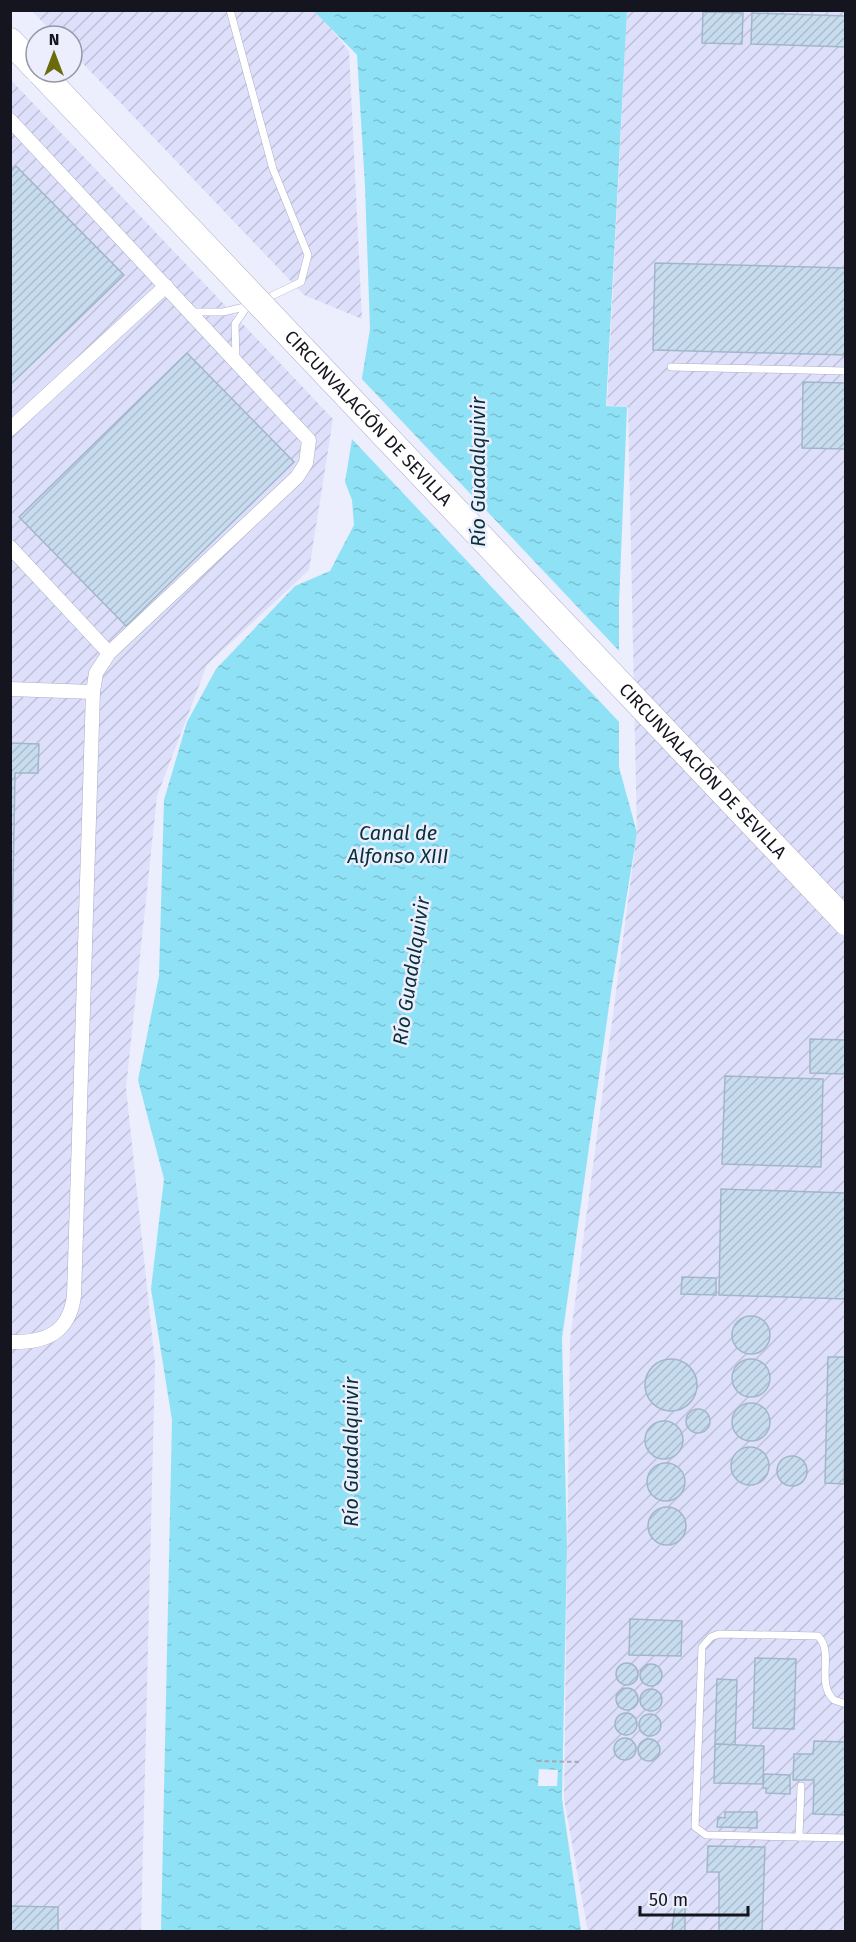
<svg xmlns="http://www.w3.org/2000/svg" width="856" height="1942" font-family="'Fira Sans',sans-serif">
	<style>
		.industrial { fill: url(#industrial-furrows) }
		.water { fill: url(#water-ripples) }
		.pier { fill: #ecedfd }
		.building { fill: url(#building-hatch); stroke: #a3b6c9; stroke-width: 1.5 }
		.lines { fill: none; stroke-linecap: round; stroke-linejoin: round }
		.lane-casing { stroke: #acaec6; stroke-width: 8 }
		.street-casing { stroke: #acaec6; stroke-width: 15 }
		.highway-casing { stroke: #acaec6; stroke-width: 27 }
		.path { stroke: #a6a7b5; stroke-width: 2; stroke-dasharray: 4.5 3; stroke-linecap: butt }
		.lane { stroke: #fff; stroke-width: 7 }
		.street { stroke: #fff; stroke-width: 14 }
		.highway { stroke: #fff; stroke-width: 26 }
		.highway-bridge-casing { stroke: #acaec6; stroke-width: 27; stroke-linecap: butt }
		.highway-bridge { stroke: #fff; stroke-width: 26 }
		.labels { text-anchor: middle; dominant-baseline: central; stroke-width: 5; stroke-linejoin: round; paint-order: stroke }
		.street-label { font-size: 18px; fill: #14151e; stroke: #ecedfd }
		.water-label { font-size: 20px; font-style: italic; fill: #073139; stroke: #ecedfd }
	</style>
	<defs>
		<pattern id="industrial-furrows" width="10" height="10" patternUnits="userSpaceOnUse" patternTransform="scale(1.5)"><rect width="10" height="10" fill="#dee0fb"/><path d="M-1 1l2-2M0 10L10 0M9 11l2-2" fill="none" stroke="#bebfd7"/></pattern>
		<pattern id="water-ripples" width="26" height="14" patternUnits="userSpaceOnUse" patternTransform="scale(1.5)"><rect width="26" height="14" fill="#8fe2f5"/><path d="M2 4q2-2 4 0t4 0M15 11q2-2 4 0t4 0" fill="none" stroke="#7ac1d2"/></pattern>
		<pattern id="building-hatch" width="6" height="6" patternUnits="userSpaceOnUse" patternTransform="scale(1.5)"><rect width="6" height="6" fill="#c8dcef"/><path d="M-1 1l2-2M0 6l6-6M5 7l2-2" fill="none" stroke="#abbccc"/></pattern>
	</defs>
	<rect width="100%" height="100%" fill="#ecedfd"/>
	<g class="industrial">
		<path d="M32 11H317L349 51 362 319 304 295 72 52V36H56Z"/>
		<path d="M627 11H845V1931L588 1932 564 1799 570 1340 637 833 628 407 607 405Z"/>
		<path d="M10 79 333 419 309 570 207 665 157 796 126 1088 155 1363 141 1931H11Z"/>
	</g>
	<path class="water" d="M314 11H627L606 406 627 407 619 603V767L637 833 611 992 562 1338 567 1547 562 1799 581 1931H161L172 1420 151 1289 164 1179 138 1080 159 976 164 800 187 722 216 669 295 586 330 571 354 525 352 500 345 482 370 329 365 186 357 55Z"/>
	<g class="pier">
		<path d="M359 376 622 654V725L350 437Z"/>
		<path d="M539 1769 558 1770 557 1786H538Z"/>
	</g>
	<g class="building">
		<path d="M703 12 743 13 742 44 702 43Z"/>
		<path d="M752 13 846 16V47L751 44Z"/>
		<path d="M16 166 124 275 10 385V172Z"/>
		<path d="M655 263 846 268V355L653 350Z"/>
		<path d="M187 353 294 462 126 626 19 517Z"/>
		<path d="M803 382 846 383V449L802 448Z"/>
		<path d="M10 743 39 744 38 773H15L11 995Z"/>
		<path d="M810 1039 846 1040V1074L810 1073Z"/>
		<path d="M725 1076 823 1079 821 1167 722 1164Z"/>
		<path d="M721 1189 846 1193V1299L719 1295Z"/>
		<path d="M682 1277 716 1278V1295L681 1294Z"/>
		<circle cx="751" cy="1335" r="19"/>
		<path d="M828 1357H846L844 1484 825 1483Z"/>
		<circle cx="751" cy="1378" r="19"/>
		<circle cx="671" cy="1385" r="26"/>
		<circle cx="751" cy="1422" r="19"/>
		<circle cx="698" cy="1421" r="12"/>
		<circle cx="664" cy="1440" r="19"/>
		<circle cx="750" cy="1466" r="19"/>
		<circle cx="792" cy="1471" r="15"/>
		<circle cx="666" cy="1482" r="19"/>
		<circle cx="667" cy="1526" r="19"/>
		<path d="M630 1619 682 1621 681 1656 629 1655Z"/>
		<path d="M755 1658 796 1659 794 1729 753 1728Z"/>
		<circle cx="627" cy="1674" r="11"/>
		<circle cx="651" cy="1675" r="11"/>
		<path d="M717 1679 737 1680 735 1745 715 1744Z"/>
		<circle cx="627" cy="1699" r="11"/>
		<circle cx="651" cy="1700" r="11"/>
		<circle cx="626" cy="1724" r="11"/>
		<circle cx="650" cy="1725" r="11"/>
		<circle cx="625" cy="1749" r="11"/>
		<circle cx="649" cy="1750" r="11"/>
		<path d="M814 1741 846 1742V1815L813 1814 814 1780H793L794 1754H813Z"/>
		<path d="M715 1744 764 1746 763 1784 714 1783Z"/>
		<path d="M764 1774 790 1775V1794L766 1793V1788H763Z"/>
		<path d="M725 1812H757V1828L717 1827 718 1817 725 1818Z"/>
		<path d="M708 1846 765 1847 762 1932H719V1872H707Z"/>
		<path d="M676 1897H685V1932H666L672 1930Z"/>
		<path d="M10 1906 58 1907V1932H10Z"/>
	</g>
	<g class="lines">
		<defs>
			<g id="lane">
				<path d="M230 10 273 169 308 255 301 282 263 300"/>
				<path d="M191 312H223L253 305"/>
				<path d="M236 359 235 324 246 308"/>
				<path d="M671 367 846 371"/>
				<path d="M846 1704 834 1700C815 1682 835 1653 818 1636L719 1634 711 1637 702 1647 695 1827 706 1835 846 1838"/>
				<path d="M799 1837 801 1786"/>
			</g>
			<g id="street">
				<path d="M10 120 309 440 306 463 297 477 109 653 96 673 93 692 74 1296C69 1333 46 1343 10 1342"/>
				<path d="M10 429 166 286"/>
				<path d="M10 547 109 653"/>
				<path d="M10 689 93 692"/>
			</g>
			<path id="highway" d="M10 41 36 68"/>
		</defs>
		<use href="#lane" class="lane-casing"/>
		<use href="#street" class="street-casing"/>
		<use href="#highway" class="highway-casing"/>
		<path class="path" d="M537 1761 580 1762"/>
		<use href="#lane" class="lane"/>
		<use href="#street" class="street"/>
		<use href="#highway" class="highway"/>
		<defs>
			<g id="highway-bridge">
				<path id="s1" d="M40 72 846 922"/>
			</g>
		</defs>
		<use href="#highway-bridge" class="highway-bridge-casing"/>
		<use href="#highway-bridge" class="highway-bridge"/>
	</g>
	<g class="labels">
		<g class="street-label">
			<text stroke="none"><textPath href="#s1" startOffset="477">CIRCUNVALACIÓN DE SEVILLA</textPath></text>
			<text stroke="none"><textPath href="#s1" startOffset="963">CIRCUNVALACIÓN DE SEVILLA</textPath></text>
		</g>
		<g class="water-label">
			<text transform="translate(478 472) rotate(-90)">Río Guadalquivir</text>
			<text x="398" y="833">Canal de<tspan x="398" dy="23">Alfonso XIII</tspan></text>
			<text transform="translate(411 971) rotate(-81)">Río Guadalquivir</text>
			<text transform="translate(351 1452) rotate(-90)">Río Guadalquivir</text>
		</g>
	</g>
	<rect width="856" height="1942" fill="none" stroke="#14151e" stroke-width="24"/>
	<g transform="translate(54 54)"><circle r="28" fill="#ecedfd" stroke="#9697a4" stroke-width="1.5"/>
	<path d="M0-4.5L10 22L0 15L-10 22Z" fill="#6a6c0c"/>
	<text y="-9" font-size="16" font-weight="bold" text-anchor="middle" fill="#14151e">N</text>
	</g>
	<path d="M640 1906v9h108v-9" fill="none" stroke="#14151e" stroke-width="3"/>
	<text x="649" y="1906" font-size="18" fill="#14151e" stroke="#ecedfd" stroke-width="4.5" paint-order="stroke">50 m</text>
</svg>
